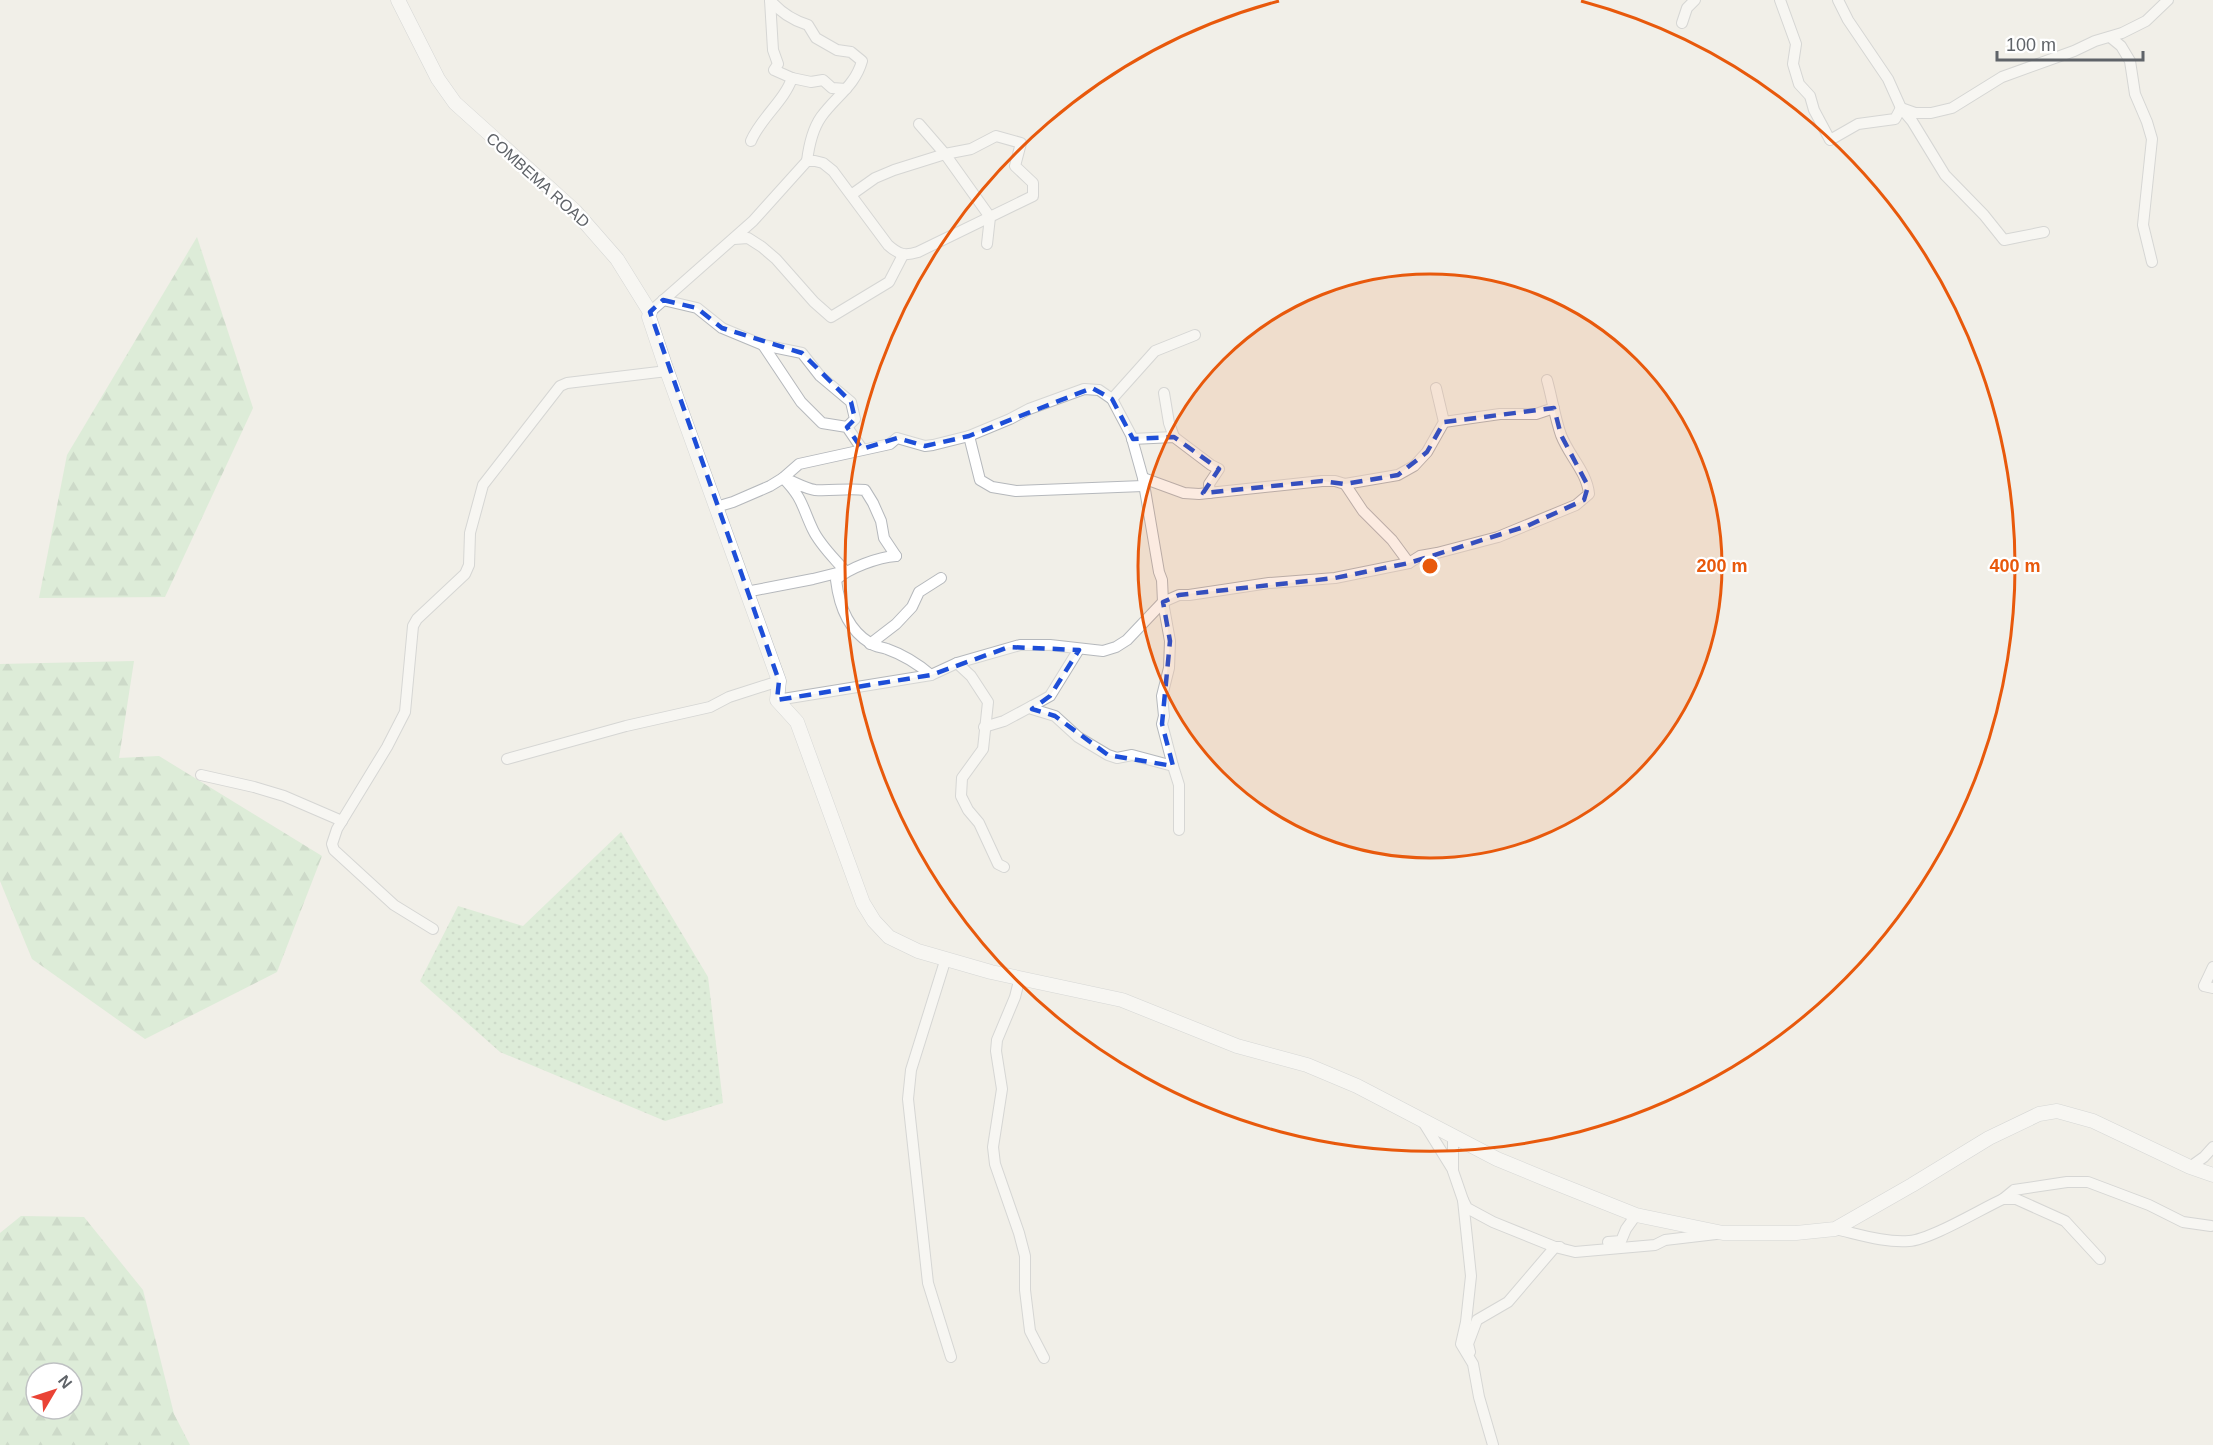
<svg xmlns="http://www.w3.org/2000/svg" width="2213" height="1445" font-family="Helvetica,sans-serif">
	<style>
		.grass { fill: url(#grass-dots) }
		.forest { fill: url(#forest-firs); fill-rule: evenodd }
		.lines { fill: none; stroke-linecap: round; stroke-linejoin: round }
		.street-casing { stroke: #b5b8bc; stroke-width: 12 }
		.secondary-casing { stroke: #b6babf; stroke-width: 15 }
		.street { stroke: #fff; stroke-width: 10 }
		.secondary { stroke: #fff; stroke-width: 14 }
		.marked { fill: none; stroke: #1d4ed8; stroke-width: 4.5; stroke-dasharray: 12 8; stroke-linejoin: round }
		.ring { fill: none; stroke: #e8590c; stroke-width: 3 }
		.labels { text-anchor: middle; dominant-baseline: central; stroke-width: 4.5; stroke-linejoin: round; paint-order: stroke }
		.street-label { font-size: 16px; fill: #5f6368; stroke: #fff }
		.centre { fill: #e8590c; stroke: #fff; stroke-width: 3 }
		.ring-label { font-size: 18px; text-anchor: middle; font-weight: bold; fill: #e8590c; stroke: #fff; stroke-width: 4.5; stroke-linejoin: round; paint-order: stroke }
	</style>
	<defs>
		<pattern id="grass-dots" width="8" height="8" patternUnits="userSpaceOnUse" patternTransform="scale(1.5)"><rect width="8" height="8" fill="#c5e8c5"/><path d="M2 2h.1M6 6h.1" fill="none" stroke="#a3c0a4" stroke-width="1.8" stroke-linecap="round"/></pattern>
		<pattern id="forest-firs" width="22" height="20" patternUnits="userSpaceOnUse" patternTransform="scale(1.5)"><rect width="22" height="20" fill="#c5e8c5"/><path d="M5 1l3.5 6h-7zM16 11l3.5 6h-7z" fill="#a3c0a4"/></pattern>
	</defs>
	<rect width="100%" height="100%" fill="#f1efe8"/>
	<path class="grass" d="M621 832 708 977 723 1103 665 1121 500 1052 420 981 458 906 523 926Z"/>
	<g class="forest">
		<path d="M197 237 253 408 165 597 39 598 67 455Z"/>
		<path d="M134 661 119 758 159 756 322 856 277 972 145 1039 32 959 0 881V664Z"/>
		<path d="M21 1216 84 1217 143 1290 174 1414 190 1445H0V1233ZM36 1373H72V1409H36Z"/>
	</g>
	<g class="lines">
		<defs>
			<g id="street">
				<path d="M770 0C781 13 792 20 808 25L816 38 837 50 851 52 862 61C855 86 836 96 821 117 812 130 809 145 807 161"/>
				<path d="M770 0 773 50 778 64 774 70 792 78"/>
				<path d="M1780 0 1796 44 1793 64 1799 84 1810 96 1814 110 1830 140 1858 124 1895 119 1901 108 1915 113H1931L1952 108 2002 77 2074 51 2095 41 2122 33 2146 21 2168 0"/>
				<path d="M1838 0 1848 20 1888 79 1901 108 1912 121 1945 175 1984 215 2004 240 2044 232"/>
				<path d="M1682 23 1687 8 1695 0"/>
				<path d="M2110 37 2121 46 2130 61 2135 94 2147 122 2152 139 2143 225 2152 262"/>
				<path d="M919 124 945 154 990 217 987 244"/>
				<path d="M751 141C760 119 785 100 792 78L811 82 823 80 832 88 846 89"/>
				<path d="M734 239 748 238 762 247 776 259 814 302 831 317 889 282 903 255"/>
				<path d="M663 300 697 308 722 328 763 345 802 353 820 376 851 402 855 419 847 427"/>
				<path d="M650 312 753 221 807 161H815L823 163 833 171 888 245C899 255 905 256 918 252L1033 196V183L1015 166 1021 143 996 136 971 149 945 154 894 170 875 178 851 195"/>
				<path d="M763 345 801 402 822 423 847 427 862 449"/>
				<path d="M1164 393 1169 423 1174 437"/>
				<path d="M1112 399 1155 351 1195 335"/>
				<path d="M1444 422 1500 414H1536L1554 408"/>
				<path d="M969 436 980 480 992 487 1016 491 1143 486"/>
				<path d="M1132 439 1174 437 1211 465 1219 469 1209 484 1210 493"/>
				<path d="M1143 478 1184 493 1199 494 1322 481H1335L1345 484 1398 475 1414 466 1427 452 1444 422 1436 388"/>
				<path d="M1345 484 1363 511 1392 540 1409 563"/>
				<path d="M716 507 733 502 770 486 783 478 799 464 890 444 897 438 925 446 933 445 969 436 1010 419 1029 409 1084 389 1099 390 1112 399 1131 435 1143 478 1159 572 1162 580 1163 602 1170 641 1169 668 1162 696 1164 716 1162 724 1173 766"/>
				<path d="M896 556C879 557 848 568 836 580 839 605 847 629 870 643 875 647 882 647 887 649 904 655 918 664 931 675"/>
				<path d="M746 592 813 579 845 571C835 559 820 545 813 530 802 507 803 498 783 478 794 481 803 488 815 490 832 491 848 488 865 490L873 503 881 521 884 538 896 556"/>
				<path d="M870 644 896 624 912 607 919 592 941 578"/>
				<path d="M1079 649 1050 696 1032 706V709L1055 716 1078 737 1108 755 1117 758 1132 755 1173 766 1179 785V830"/>
				<path d="M957 663 971 676 988 702 983 749 962 778 961 796 968 810 979 823 998 864 1004 867"/>
				<path d="M777 700 931 675 957 663 1020 645H1050L1103 651 1116 647 1127 640 1163 602 1179 595H1189L1269 583 1335 578 1409 563 1420 556 1437 553 1498 537 1576 505 1589 494C1587 472 1569 456 1561 435 1555 418 1552 398 1547 380"/>
				<path d="M984 727 1004 721 1032 706"/>
				<path d="M507 759 626 726 710 707 729 697 779 681"/>
				<path d="M201 775 254 787 284 796 342 821"/>
				<path d="M433 929 394 905 334 850 332 844 337 829 387 747 405 712 413 626 417 619 465 574 469 565 470 533 483 485 560 386 567 383 667 371"/>
				<path d="M946 958 911 1070 908 1099 928 1283 951 1357"/>
				<path d="M2213 967 2204 986 2213 988"/>
				<path d="M1020 977 1015 997 997 1040 996 1051 1002 1089 993 1147 995 1164 1019 1233 1025 1256V1290L1030 1331 1044 1358"/>
				<path d="M1422 1120 1453 1170"/>
				<path d="M1453 1136V1171L1463 1200 1471 1276 1466 1322 1461 1344 1473 1364 1479 1397 1493 1445"/>
				<path d="M2190 1167 2204 1157 2213 1147"/>
				<path d="M2003 1199H2016L2065 1221 2100 1259"/>
				<path d="M1463 1200 1467 1208 1493 1222 1555 1247 1575 1252 1655 1245 1665 1240 1716 1234"/>
				<path d="M1835 1229C1858 1234 1885 1243 1909 1241 1930 1240 1981 1209 2003 1199L2014 1190 2067 1182H2088L2149 1205 2183 1222 2211 1226"/>
				<path d="M1608 1242 1621 1241 1626 1229 1636 1215"/>
				<path d="M1470 1352 1468 1344 1477 1320 1508 1302 1555 1247H1560"/>
			</g>
			<path id="secondary" d="M398 0 438 79 455 103 575 211 617 259 650 312 649 317 667 371 779 681 777 700 797 722 863 903 874 921 889 937 918 951 991 972 1122 1000 1237 1046 1307 1065 1357 1086 1497 1159 1548 1180 1636 1215 1723 1233H1796L1835 1229 1912 1185 1989 1138 2039 1114 2057 1111 2093 1121 2190 1167 2213 1175"/>
		</defs>
		<use href="#street" class="street-casing"/>
		<use href="#secondary" class="secondary-casing"/>
		<use href="#street" class="street"/>
		<use href="#secondary" class="secondary"/>
	</g>
	<path d="M0 0H2213V1445H0ZM663 300 697 308 722 328 802 353 851 402 855 419 847 427 862 449 897 438 925 446 969 436 1092 388 1112 399 1133 439 1174 437 1219 469 1203 493 1322 481 1345 484 1398 475 1427 452 1444 422 1554 408 1561 435 1588 486 1584 500 1527 526 1409 563 1335 578 1179 595 1163 602 1170 641 1162 724 1173 766 1108 755 1055 716 1032 709 1050 696 1079 650 1009 647 931 675 777 700 779 681 650 312Z" fill="#f1efe8" fill-opacity=".55" fill-rule="evenodd"/>
	<path class="marked" d="M663 300 697 308 722 328 802 353 851 402 855 419 847 427 862 449 897 438 925 446 969 436 1092 388 1112 399 1133 439 1174 437 1219 469 1203 493 1322 481 1345 484 1398 475 1427 452 1444 422 1554 408 1561 435 1588 486 1584 500 1527 526 1409 563 1335 578 1179 595 1163 602 1170 641 1162 724 1173 766 1108 755 1055 716 1032 709 1050 696 1079 650 1009 647 931 675 777 700 779 681 650 312Z"/>
	<circle cx="1430" cy="566" r="292" fill="#e8590c" fill-opacity=".12"/>
	<g class="ring">
		<circle cx="1430" cy="566" r="292"/>
		<path d="M1581 1A585 585 0 1 1 1279 1"/>
	</g>
	<g class="labels">
		<g class="street-label">
			<text transform="translate(538 180) rotate(42)">COMBEMA ROAD</text>
		</g>
	</g>
	<circle cx="1430" cy="566" r="9" class="centre"/>
	<g class="ring-label">
		<text x="1722" y="572">200 m</text>
		<text x="2015" y="572">400 m</text>
	</g>
	<g transform="translate(54 1391) rotate(51)"><circle r="28" fill="#ffffff" stroke="#bfc1c3" stroke-width="1.5"/>
	<path d="M0-4.5L10 22L0 15L-10 22Z" fill="#ea4335"/>
	<text y="-9" font-size="16" font-weight="bold" text-anchor="middle" fill="#5f6368">N</text>
	</g>
	<path d="M1997 51v9h146v-9" fill="none" stroke="#5f6368" stroke-width="3"/>
	<text x="2006" y="51" font-size="18" fill="#5f6368" stroke="#ffffff" stroke-width="4.5" paint-order="stroke">100 m</text>
</svg>
